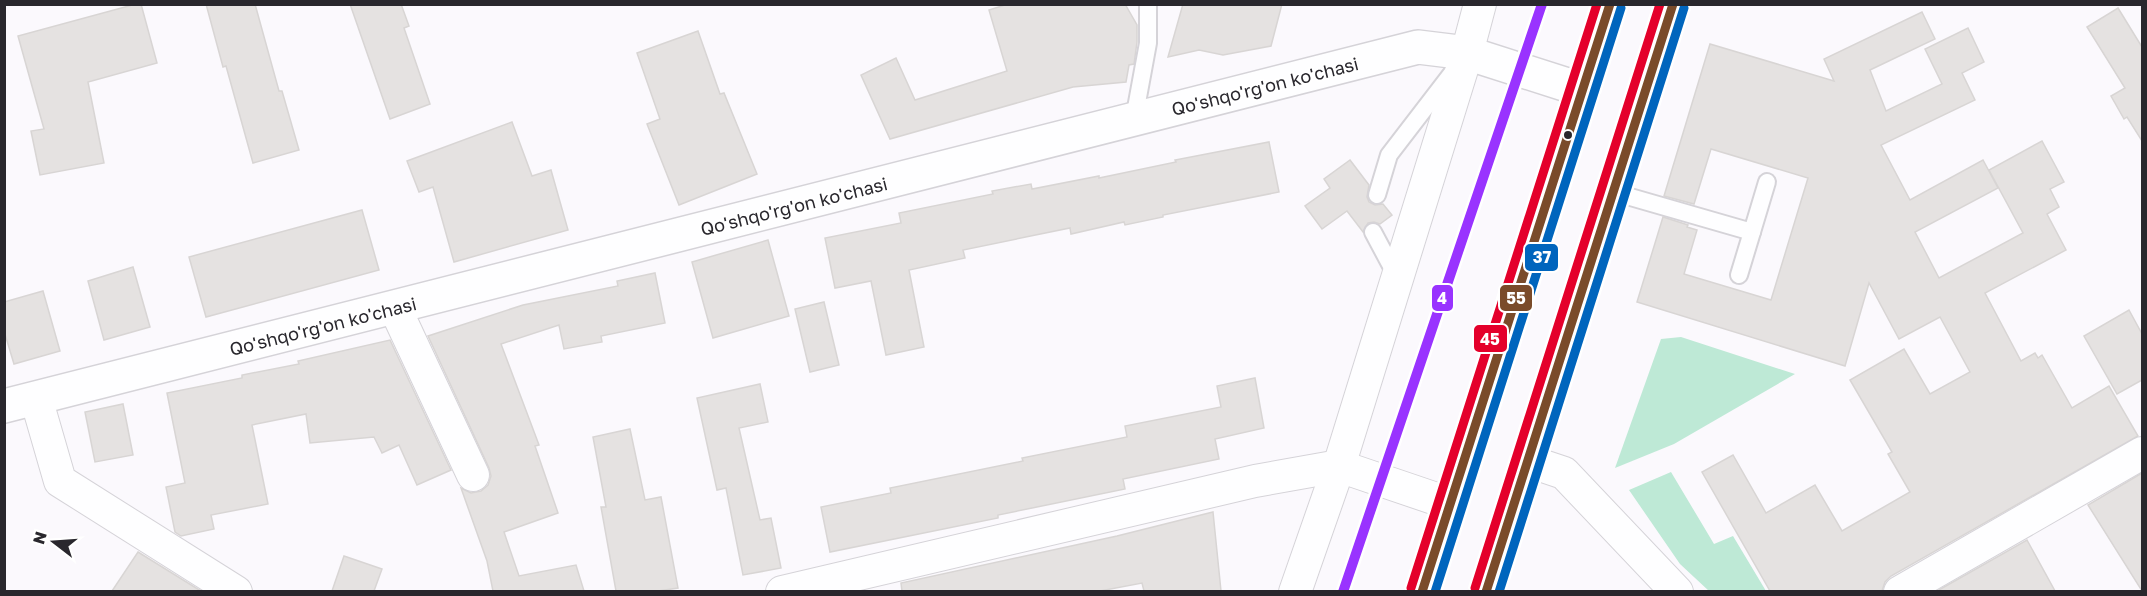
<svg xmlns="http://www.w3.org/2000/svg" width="2147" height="596" font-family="'Golos Text',sans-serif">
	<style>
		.green { fill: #bee9d6 }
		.building { fill: #e5e2e1; stroke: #d8d5d4; stroke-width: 1.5 }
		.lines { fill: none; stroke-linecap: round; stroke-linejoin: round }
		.service-casing { stroke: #d5d3d8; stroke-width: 20 }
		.minor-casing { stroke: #d5d3d8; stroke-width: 34 }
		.tertiary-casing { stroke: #d5d3d8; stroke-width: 36 }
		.trunk-casing { stroke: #d7d6d8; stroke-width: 36 }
		.service { stroke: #fefeff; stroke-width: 16 }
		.minor { stroke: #fefeff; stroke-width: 32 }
		.tertiary { stroke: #fefeff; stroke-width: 33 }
		.trunk { stroke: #f4eee9; stroke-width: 33 }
		.bus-1-casing { stroke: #fff; stroke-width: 14 }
		.bus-2-casing { stroke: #fff; stroke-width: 14 }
		.bus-3-casing { stroke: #fff; stroke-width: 14 }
		.bus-1 { stroke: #7a4b2a; stroke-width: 9 }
		.bus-2 { stroke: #0065bd; stroke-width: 9 }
		.bus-3 { stroke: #e4002b; stroke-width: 9 }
		.metro-1-casing { stroke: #fff; stroke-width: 15 }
		.metro-1 { stroke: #93f; stroke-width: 10 }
		.bus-dot { fill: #29272d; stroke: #fff; stroke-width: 2 }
		.labels { text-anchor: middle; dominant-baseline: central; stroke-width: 4.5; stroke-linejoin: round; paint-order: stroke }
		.street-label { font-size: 18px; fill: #29272d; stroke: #fff }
		.line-badge { stroke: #fff; stroke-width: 2 }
		.badge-label { font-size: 16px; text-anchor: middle; font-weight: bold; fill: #fff }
	</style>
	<rect width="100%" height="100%" fill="#fbf9fd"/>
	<g class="green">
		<path d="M1681 337 1795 374 1674 444 1615 468 1661 339Z"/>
		<path d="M1671 472 1714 544 1733 536 1766 591H1709L1680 564 1629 490Z"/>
	</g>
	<g class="building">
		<path d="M136 4H141L157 63 88 82 104 163 40 175 31 131 44 129 18 36Z"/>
		<path d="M206 4H255L279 91H282L299 150 253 163 226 66 223 67Z"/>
		<path d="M350 4H401L409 26 404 28 430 104 390 119Z"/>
		<path d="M1008 4H1125L1137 25V42L1134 64 1129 65 1126 82 1073 87 890 139 861 75 896 58 915 100 1007 71 989 10Z"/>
		<path d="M1183 4H1282L1271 46 1223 55 1199 50 1168 57Z"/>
		<path d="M2118 8 2142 47V141L2127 117 2124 119 2111 96 2125 88 2087 27Z"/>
		<path d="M1922 12 1935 39 1870 70 1886 111 1942 84 1925 49 1968 28 1984 62 1962 73 1975 100 1881 145 1910 200 1983 160 1998 188 1915 232 1939 278 2023 233 1989 170 2042 141 2064 182 2050 189 2059 207 2047 214 2066 250 1985 293 2021 361 2035 353 2038 358 2042 355 2072 408 2109 386 2138 436 1891 576 1885 582 1882 591H1770L1702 472 1733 455 1766 513 1815 485 1842 531 1910 492 1888 454 1892 452 1850 380 1904 349 1930 394 1970 372 1940 317 1899 339 1869 283 1845 366 1637 302 1663 217 1688 225 1687 227 1697 230 1684 274 1771 300 1808 178 1711 149 1694 204 1664 196 1710 44 1834 81 1824 59Z"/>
		<path d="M698 31 720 94 724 93 757 174 679 205 647 124 660 119 637 53Z"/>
		<path d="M512 122 532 176 551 170 568 230 454 262 433 187 419 192 407 161Z"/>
		<path d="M1269 142 1279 192 1163 215V217L1125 225 1124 222 1071 234 1070 228 963 250 965 258 909 270 924 347 886 355 871 281 835 288 825 238 901 223 899 213 993 194 992 191 1031 184 1032 189 1099 176V178L1176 162 1175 160Z"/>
		<path d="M1350 160 1369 185 1367 197 1369 202 1375 205 1383 204 1392 215 1380 224 1374 222 1368 223 1363 232 1347 211 1322 229 1305 206 1330 188 1324 179Z"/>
		<path d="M362 210 379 270 206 317 189 257Z"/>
		<path d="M768 240 789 316 713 338 692 262Z"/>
		<path d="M133 267 150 327 104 340 88 281Z"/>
		<path d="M655 273 665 323 601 336 602 342 564 349 559 325 501 344 539 445 535 446 558 513 504 532 519 576 576 565 584 591H493L487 561 461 488 471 493 481 491 488 485 491 476 489 468 428 336 523 305 618 286 617 281Z"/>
		<path d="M43 291 60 351 14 364 4 331V302Z"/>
		<path d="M824 302 839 365 810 372 795 309Z"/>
		<path d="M2129 310 2142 334V380L2117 394 2084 336Z"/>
		<path d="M390 340 451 470 417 485 399 445 382 453 374 437 310 443 306 414 252 425 268 504 211 515 214 529 181 536 175 532 166 487 185 483 167 393 242 378V375L299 364 298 361Z"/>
		<path d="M1255 378 1264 428 1215 439 1219 459 1123 479 1125 489 998 515V518L830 552 821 507 891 493 890 488 1023 461 1022 458 1127 437 1125 426 1221 407 1217 386Z"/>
		<path d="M760 384 768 422 739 428 760 520 771 518 781 568 743 575 726 488 717 490 697 398Z"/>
		<path d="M123 404 133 455 95 462 85 412Z"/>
		<path d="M630 429 645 500 661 497 678 588 658 591H616L601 507H606L593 437Z"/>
		<path d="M2142 473V591L2088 505Z"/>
		<path d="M1213 512 1221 591H1144L1142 583 1100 591H902L901 583 1117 536Z"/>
		<path d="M2027 540 2055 591H1937Z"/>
		<path d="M138 552 201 591H112Z"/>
		<path d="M344 556 382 569 374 591H332Z"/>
	</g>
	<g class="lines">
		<defs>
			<g id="service">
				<path d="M1134 119 1148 43V4"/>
				<path d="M1613 192 1752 232 1767 182"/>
				<path d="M1377 195 1389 155 1452 73"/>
				<path d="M1373 232 1397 277"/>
				<path d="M1739 275 1752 232"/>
			</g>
			<g id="minor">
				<path d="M395 308 473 475"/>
				<path d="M36 398 60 481 236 592"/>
				<path d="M1528 461 1564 473 1677 592"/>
				<path d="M782 592 1255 481 1339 466 1451 504"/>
				<path d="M1295 592 1339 466 1467 53 1480 4"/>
				<path d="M1900 592 2142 453"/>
			</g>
			<path id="tertiary" d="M4 406 1418 47 1467 53 1583 90"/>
			<g id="trunk">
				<path d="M1422 592 1610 4"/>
				<path d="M1486 592 1673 4"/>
			</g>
		</defs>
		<use href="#service" class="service-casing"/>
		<use href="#minor" class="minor-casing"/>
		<use href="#tertiary" class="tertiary-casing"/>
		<use href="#trunk" class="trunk-casing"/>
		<use href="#service" class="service"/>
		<use href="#minor" class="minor"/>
		<use href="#tertiary" class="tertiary"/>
		<use href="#trunk" class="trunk"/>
		<defs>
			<g id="bus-1">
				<path d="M1422 592 1610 4"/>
				<path d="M1486 592 1673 4"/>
			</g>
			<g id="bus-2">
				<path d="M1435 592 1621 8"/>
				<path d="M1499 592 1684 8"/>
			</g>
			<g id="bus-3">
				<path d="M1411 588 1597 4"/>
				<path d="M1475 588 1660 4"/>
			</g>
		</defs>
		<use href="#bus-1" class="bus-1-casing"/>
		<use href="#bus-2" class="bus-2-casing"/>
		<use href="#bus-3" class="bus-3-casing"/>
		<use href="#bus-1" class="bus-1"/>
		<use href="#bus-2" class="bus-2"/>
		<use href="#bus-3" class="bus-3"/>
		<defs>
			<path id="metro-1" d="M1343 592 1542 4"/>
		</defs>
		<use href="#metro-1" class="metro-1-casing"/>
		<use href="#metro-1" class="metro-1"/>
	</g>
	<circle class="bus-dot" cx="1568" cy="135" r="5"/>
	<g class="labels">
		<g class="street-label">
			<text transform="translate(1265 86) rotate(-14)">Qo'shqo'rg'on ko'chasi</text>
			<text transform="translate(794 206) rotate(-14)">Qo'shqo'rg'on ko'chasi</text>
			<text transform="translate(323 326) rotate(-14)">Qo'shqo'rg'on ko'chasi</text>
		</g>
	</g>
	<g class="line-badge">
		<rect x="1524" y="243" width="35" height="29" rx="6" fill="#0065bd"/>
		<rect x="1431" y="284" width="23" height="28" rx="6" fill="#93f"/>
		<rect x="1499" y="284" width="34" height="28" rx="6" fill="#7a4b2a"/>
		<rect x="1473" y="324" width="35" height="29" rx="6" fill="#e4002b"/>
	</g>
	<g class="badge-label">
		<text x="1542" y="263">37</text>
		<text x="1442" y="304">4</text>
		<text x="1516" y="304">55</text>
		<text x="1490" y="345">45</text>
	</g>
	<rect width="2147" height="596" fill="none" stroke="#29272d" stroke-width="12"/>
	<g transform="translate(54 542) rotate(287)" stroke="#ffffff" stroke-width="4.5" paint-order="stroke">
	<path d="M0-4.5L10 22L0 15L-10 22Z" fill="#29272d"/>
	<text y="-9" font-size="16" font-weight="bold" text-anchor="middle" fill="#29272d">N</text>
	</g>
</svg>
